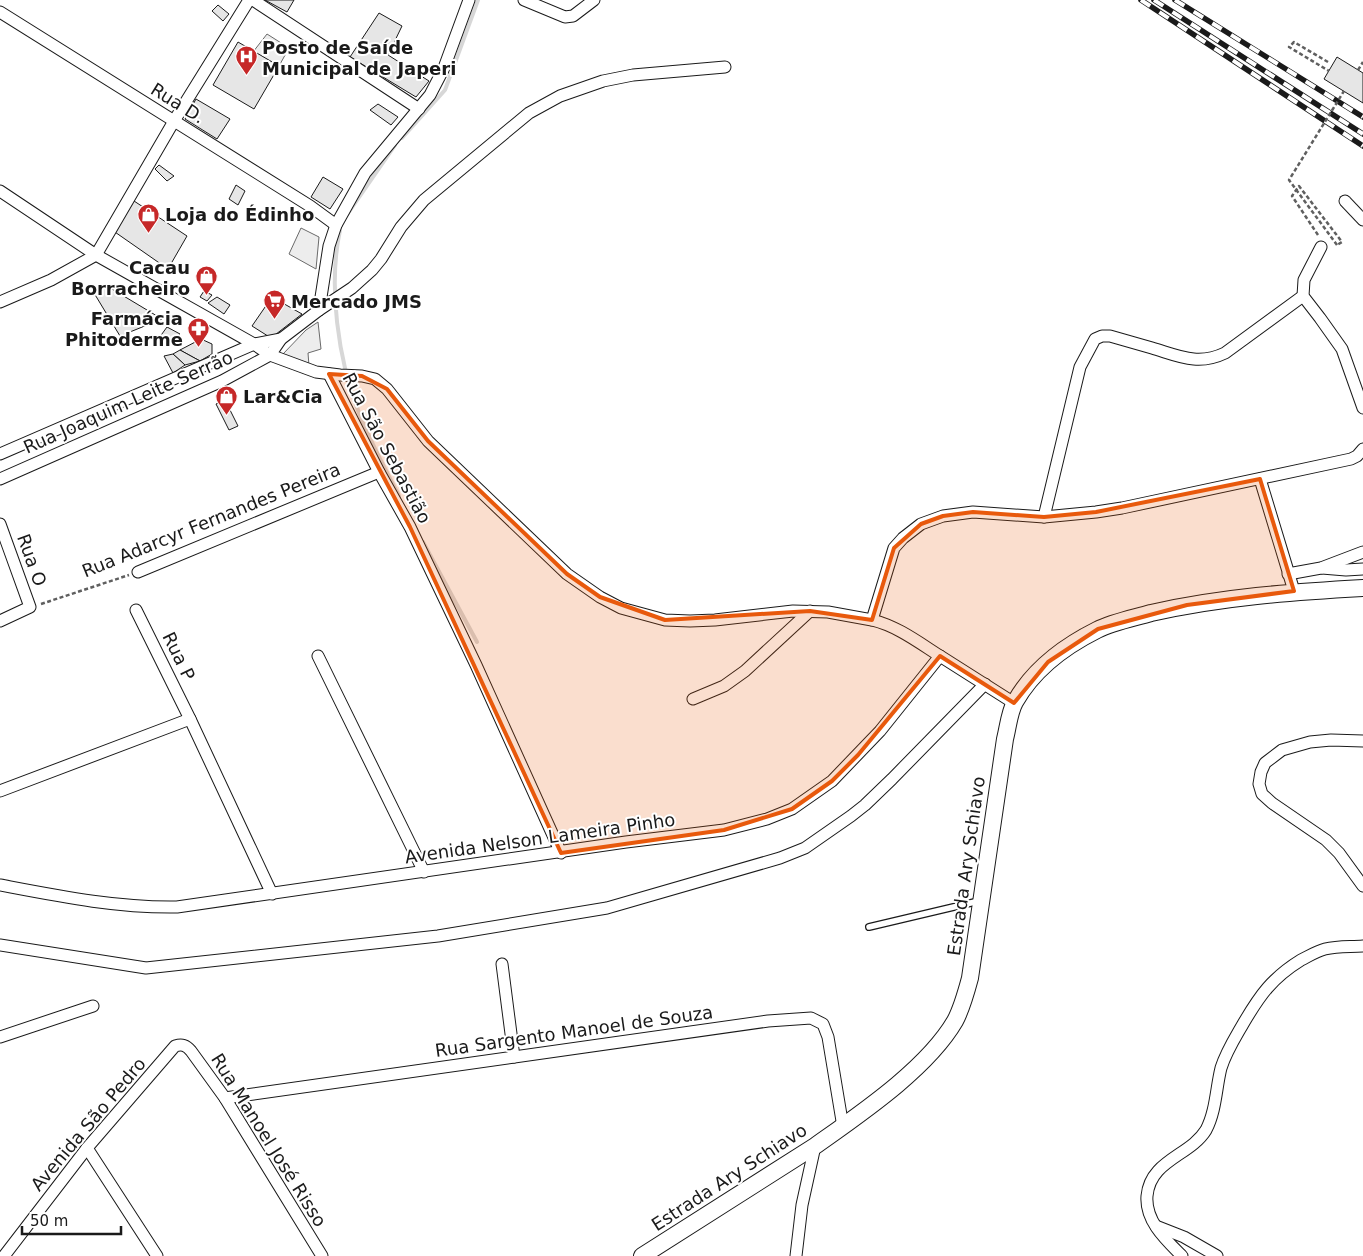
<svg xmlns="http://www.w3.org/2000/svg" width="1363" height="1256" font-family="'DejaVu Sans',sans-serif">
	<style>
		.built { fill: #ededed; stroke: #6a6a6a }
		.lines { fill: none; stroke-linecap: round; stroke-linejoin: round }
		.stream { stroke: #d7d7d7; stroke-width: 4 }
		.building { fill: #e6e6e6; stroke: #1a1a1a }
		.service-casing { stroke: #1a1a1a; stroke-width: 8 }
		.minor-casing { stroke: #1a1a1a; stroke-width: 13 }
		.secondary-casing { stroke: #1a1a1a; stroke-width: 18 }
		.path { stroke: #5f5f5f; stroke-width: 2.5; stroke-dasharray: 4 2.5; stroke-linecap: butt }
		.service { stroke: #fff; stroke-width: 5.5 }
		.minor { stroke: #fff; stroke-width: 11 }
		.secondary { stroke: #fff; stroke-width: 16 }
		.rail-casing { stroke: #1a1a1a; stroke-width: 5.5 }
		.rail { stroke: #fff; stroke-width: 4; stroke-dasharray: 11; stroke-linecap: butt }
		.path-bridge { stroke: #5f5f5f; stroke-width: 2.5; stroke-dasharray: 4 2.5; stroke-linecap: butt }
		.marked { fill: #e8590c; fill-opacity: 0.2; stroke: #e8590c; stroke-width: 4; stroke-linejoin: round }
		.labels { text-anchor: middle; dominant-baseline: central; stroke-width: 4; stroke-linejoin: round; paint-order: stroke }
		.poi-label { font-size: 18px; font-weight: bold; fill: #1a1a1a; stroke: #fff; text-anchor: start }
		.street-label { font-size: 18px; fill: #1a1a1a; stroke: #fff }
	</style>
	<rect width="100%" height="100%" fill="#fff"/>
	<g class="built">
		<path d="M267 34 289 48 279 66 253 52Z"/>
		<path d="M301 228 319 237 316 269 289 254Z"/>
		<path d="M318 322 321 349 308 353 309 366 283 354 306 330Z"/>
	</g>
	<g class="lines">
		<g class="stream">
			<path d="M402 138 445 90 478 0"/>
			<path d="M348 213 395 145"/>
			<path d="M340 230C328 286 338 360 359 413 370 441 385 469 399 496"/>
			<path d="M423 542 477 642"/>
		</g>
	</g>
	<g class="building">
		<path d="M265 0H294L287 12Z"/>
		<path d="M218 5 229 14 223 21 212 11Z"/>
		<path d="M379 13 402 26 388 55 429 81 416 97 350 57Z"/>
		<path d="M238 42 279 66 254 109 213 85Z"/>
		<path d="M1337 57 1363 73V103L1324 79Z"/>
		<path d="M196 99 230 119 217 139 185 119Z"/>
		<path d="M378 104 398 117 391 125 370 110Z"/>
		<path d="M159 165 174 176 167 181 155 169Z"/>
		<path d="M323 177 343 189 330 209 311 197Z"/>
		<path d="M236 185 245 191 238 205 229 199Z"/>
		<path d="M131 199 187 236 168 269 112 230Z"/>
		<path d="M107 286 162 319 120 336 94 293Z"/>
		<path d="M204 291 212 295 207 301 200 297Z"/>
		<path d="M217 297 230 305 224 314 208 303Z"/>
		<path d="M272 297 302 314 271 338 252 326Z"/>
		<path d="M167 327 180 334 167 347 159 338Z"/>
		<path d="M201 339 212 344V354L200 361 180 350Z"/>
		<path d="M180 350 200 361 185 365 173 354Z"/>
		<path d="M173 354 185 365 173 373 164 356Z"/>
		<path d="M225 400 238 426 229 430 216 404Z"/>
	</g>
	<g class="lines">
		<defs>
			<path id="service" d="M869 927 979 901"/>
			<g id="minor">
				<path d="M253 0 419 109"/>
				<path d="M524 0 565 17 573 16 594 0"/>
				<path d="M0 12 310 206 336 225"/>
				<path d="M0 191 96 255 254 344 270 355 316 372 340 375 362 376 375 379 387 389 428 441 567 574 600 597 621 608 665 620 690 621 715 620 793 611 828 612 872 620 894 548 903 538 921 524 943 516 973 512 1044 517 1096 512 1122 508 1351 459 1357 456 1363 449"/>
				<path d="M1345 201 1363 220"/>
				<path d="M1321 247 1304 280 1303 296 1320 318 1342 349 1363 408"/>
				<path d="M0 302 51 280 96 255 174 121 249 0"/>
				<path d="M319 310 352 288 372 270 381 259 401 227 424 200 529 113 560 96 603 81 633 75 725 67"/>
				<path d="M329 374 379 472 410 527 476 665 561 853"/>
				<path d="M0 454 254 344 281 339"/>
				<path d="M0 479 222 381 270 355 281 339 319 310 329 246 336 225 365 173 430 95 444 68 469 0"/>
				<path d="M1260 479 1294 591"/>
				<path d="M1044 517 1080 367 1095 339 1102 336H1110C1124 340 1138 344 1152 348 1179 356 1198 366 1225 353L1303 296"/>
				<path d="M0 524 30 607 0 621"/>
				<path d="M1322 568 1346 570 1363 569"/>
				<path d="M138 572 379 472"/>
				<path d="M1288 574 1321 568 1363 552"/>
				<path d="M136 610 190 719 272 894"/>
				<path d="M318 656 424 872"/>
				<path d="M940 656 1014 703"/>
				<path d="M693 699 724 686 745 671 810 611"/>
				<path d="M1363 741 1331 740 1310 742 1282 750 1265 763 1261 772 1259 784 1262 794 1272 803 1326 840 1339 853 1363 886"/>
				<path d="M0 791 190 719"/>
				<path d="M0 885C58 896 117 908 177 907L626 842 724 830 767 819 792 809 832 781 880 731 940 656C918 642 897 626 872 620"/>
				<path d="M0 945 146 968 438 936 607 908 780 858 805 848 851 816 865 805 892 779 985 684"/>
				<path d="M502 964 514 1057"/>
				<path d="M0 1037 93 1006"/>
				<path d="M225 1098 768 1021 811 1018 823 1024 828 1037 843 1127"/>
				<path d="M87 1148 157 1256"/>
				<path d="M1156 1226 1184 1237 1217 1256"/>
				<path d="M4 1256 87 1148 175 1046C182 1044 186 1045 191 1051L225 1098 322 1256"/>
				<path d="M796 1256 802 1205 815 1146"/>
				<path d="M1182 1256C1166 1240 1145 1221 1147 1196 1150 1160 1190 1156 1206 1130 1216 1111 1216 1088 1221 1068 1226 1052 1235 1038 1243 1024 1260 995 1272 978 1301 960 1309 956 1317 951 1325 949 1338 946 1350 947 1363 946"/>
			</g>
			<path id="secondary" d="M642 1256 815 1146C860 1114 927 1069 955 1021 962 1008 966 993 970 978L1005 739C1008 728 1009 713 1015 702 1033 670 1065 646 1097 630 1113 622 1134 618 1151 613 1221 597 1292 592 1363 588"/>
		</defs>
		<use href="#service" class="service-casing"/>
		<use href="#minor" class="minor-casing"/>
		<use href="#secondary" class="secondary-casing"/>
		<g class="path">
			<path d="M1328 62 1294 42 1289 47 1329 71"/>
			<path d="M1358 70 1363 62"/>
			<path d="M1318 235 1292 196 1299 186 1342 242 1337 245"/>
			<path d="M41 604 129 575"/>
		</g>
		<use href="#service" class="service"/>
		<use href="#minor" class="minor"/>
		<use href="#secondary" class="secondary"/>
		<defs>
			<g id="rail">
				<path d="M1141 0 1363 146"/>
				<path d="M1154 0 1363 134"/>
				<path d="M1175 0 1363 117"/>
			</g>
		</defs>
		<use href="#rail" class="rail-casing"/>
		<use href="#rail" class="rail"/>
		<path class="path-bridge" d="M1337 245 1289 180 1344 91"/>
	</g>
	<path class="marked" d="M329 374 362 376 387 389 428 441 567 574 600 597 665 620 810 611 872 620 894 548 921 524 943 516 973 512 1044 517 1096 512 1260 479 1294 591 1187 605 1098 629 1048 662 1014 703 940 656 858 755 832 781 792 809 724 830 561 853 410 527Z"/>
	<defs>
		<symbol id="hospital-pin" viewBox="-11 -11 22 30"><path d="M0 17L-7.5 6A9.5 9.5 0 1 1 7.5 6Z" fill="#c62828" stroke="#fff"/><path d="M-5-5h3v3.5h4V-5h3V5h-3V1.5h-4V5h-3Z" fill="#fff"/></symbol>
		<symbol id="shop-pin" viewBox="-11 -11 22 30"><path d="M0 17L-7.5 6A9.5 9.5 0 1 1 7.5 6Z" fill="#c62828" stroke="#fff"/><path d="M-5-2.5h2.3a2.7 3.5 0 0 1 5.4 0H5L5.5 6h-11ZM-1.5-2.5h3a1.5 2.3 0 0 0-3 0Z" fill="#fff"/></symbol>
		<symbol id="supermarket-pin" viewBox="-11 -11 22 30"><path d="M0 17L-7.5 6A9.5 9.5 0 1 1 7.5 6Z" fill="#c62828" stroke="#fff"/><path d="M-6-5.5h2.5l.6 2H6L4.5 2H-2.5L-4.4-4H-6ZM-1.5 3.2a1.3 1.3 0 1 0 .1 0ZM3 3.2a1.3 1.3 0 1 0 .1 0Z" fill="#fff"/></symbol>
		<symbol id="pharmacy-pin" viewBox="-11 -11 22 30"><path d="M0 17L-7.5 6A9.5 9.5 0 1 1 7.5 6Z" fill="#c62828" stroke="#fff"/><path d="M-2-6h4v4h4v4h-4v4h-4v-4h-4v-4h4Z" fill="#fff"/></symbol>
	</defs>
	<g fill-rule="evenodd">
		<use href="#hospital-pin" x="234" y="44" width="25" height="34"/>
		<use href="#shop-pin" x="136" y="202" width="25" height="34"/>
		<use href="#shop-pin" x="194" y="264" width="25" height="34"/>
		<use href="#supermarket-pin" x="262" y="288" width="25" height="34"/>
		<use href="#pharmacy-pin" x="186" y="316" width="25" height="34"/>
		<use href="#shop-pin" x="214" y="384" width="25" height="34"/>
	</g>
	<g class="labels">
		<g class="poi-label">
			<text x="262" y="47">Posto de Saíde<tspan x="262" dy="21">Municipal de Japeri</tspan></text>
			<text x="165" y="214">Loja do Édinho</text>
			<text x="190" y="267" text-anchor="end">Cacau<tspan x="190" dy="21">Borracheiro</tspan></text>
			<text x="291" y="301">Mercado JMS</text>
			<text x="183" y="318" text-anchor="end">Farmácia<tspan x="183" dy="21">Phitoderme</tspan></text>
			<text x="243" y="396">Lar&amp;Cia</text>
		</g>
		<g class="street-label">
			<text transform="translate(178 103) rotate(32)">Rua D.</text>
			<text transform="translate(128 402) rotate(-24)">Rua Joaquim Leite Serrão</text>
			<text transform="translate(387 448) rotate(62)">Rua São Sebastião</text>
			<text transform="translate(211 520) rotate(-22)">Rua Adarcyr Fernandes Pereira</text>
			<text transform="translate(32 560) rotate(70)">Rua O</text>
			<text transform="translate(179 656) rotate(64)">Rua P</text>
			<text transform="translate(540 838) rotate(-8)">Avenida Nelson Lameira Pinho</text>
			<text transform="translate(966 866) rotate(-82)">Estrada Ary Schiavo</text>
			<text transform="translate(574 1031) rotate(-8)">Rua Sargento Manoel de Souza</text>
			<text transform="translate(88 1124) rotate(-50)">Avenida São Pedro</text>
			<text transform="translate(269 1140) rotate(58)">Rua Manoel José Risso</text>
			<text transform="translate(729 1177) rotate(-33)">Estrada Ary Schiavo</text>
		</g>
	</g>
	<path d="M22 1226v8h99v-8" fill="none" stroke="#1a1a1a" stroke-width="2.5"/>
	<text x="30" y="1226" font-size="15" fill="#1a1a1a" stroke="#ffffff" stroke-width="4" paint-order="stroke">50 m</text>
</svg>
